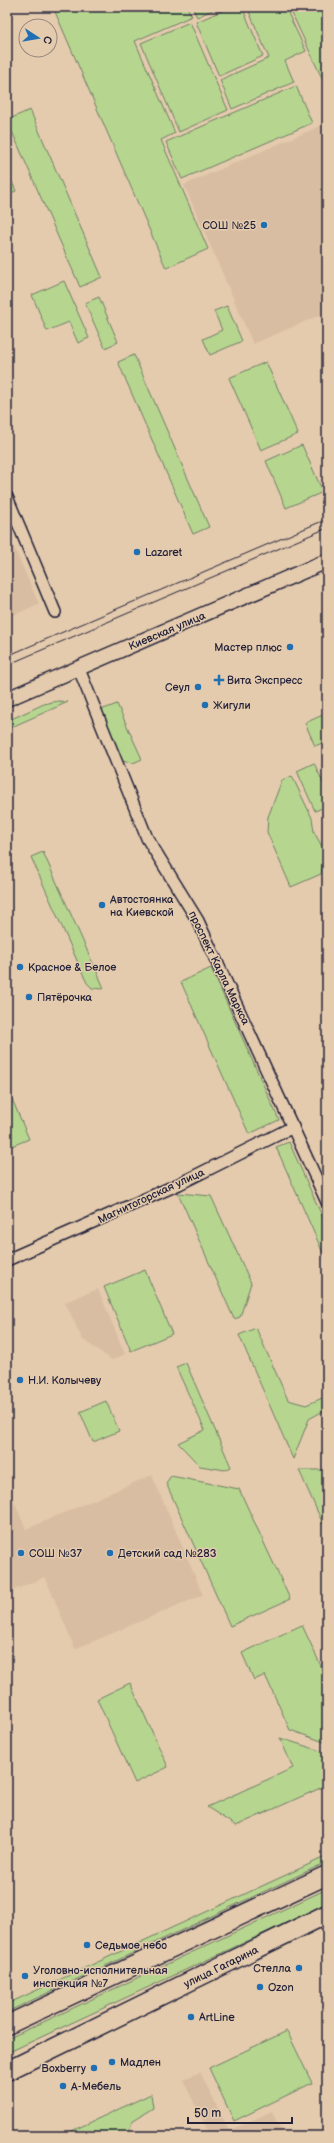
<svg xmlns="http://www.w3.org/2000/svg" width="334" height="2143" font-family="'Balsamiq Sans',sans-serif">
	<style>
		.built { fill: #d9bda3 }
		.green { fill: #b6d68f; stroke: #6c7c65 }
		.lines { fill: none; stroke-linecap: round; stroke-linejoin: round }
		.minor-casing { stroke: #22223b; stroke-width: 14 }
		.tertiary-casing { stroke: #22223b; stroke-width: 17 }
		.primary-casing { stroke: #22223b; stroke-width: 21 }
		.minor { stroke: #e5cbad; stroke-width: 11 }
		.tertiary { stroke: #e5cbad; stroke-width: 14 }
		.primary { stroke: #e5cbad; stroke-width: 18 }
		.tram { stroke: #22223b; stroke-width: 1 }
		.poi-dot { fill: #1f6fb2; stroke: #e5cbad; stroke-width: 1.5 }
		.labels { text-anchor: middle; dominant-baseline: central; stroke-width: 3; stroke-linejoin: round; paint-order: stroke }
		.poi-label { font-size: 11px; fill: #22223b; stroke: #e5cbad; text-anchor: start }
		.street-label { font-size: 11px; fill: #22223b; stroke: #e5cbad }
	</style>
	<rect width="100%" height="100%" fill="#e5cbad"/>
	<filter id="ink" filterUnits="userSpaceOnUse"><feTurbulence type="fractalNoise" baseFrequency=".025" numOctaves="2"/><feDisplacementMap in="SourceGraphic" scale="8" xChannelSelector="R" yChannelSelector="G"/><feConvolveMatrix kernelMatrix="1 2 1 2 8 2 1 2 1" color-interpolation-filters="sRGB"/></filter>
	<g filter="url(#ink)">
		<g class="built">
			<path d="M327 123V312L253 344 184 185Z"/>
			<path d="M7 531 39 604 7 618Z"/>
			<path d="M98 1289 125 1354 112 1360 82 1339 65 1302Z"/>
			<path d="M152 1475 203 1595 75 1649 45 1577 7 1593V1485L26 1529Z"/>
			<path d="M200 2072 229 2131 272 2111 284 2136H210L183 2080Z"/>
		</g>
		<g class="green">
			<path d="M53 7H187L192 16 135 41 175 133 161 140 208 249 166 268Z"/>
			<path d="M192 7H219L197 17Z"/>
			<path d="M231 7H242L263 56 219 76 196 22Z"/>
			<path d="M247 7H285L306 51 285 61 294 82 232 109 220 80 269 58Z"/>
			<path d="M289 7H326L327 89Z"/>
			<path d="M190 22 228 110 179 132 141 43Z"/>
			<path d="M296 86 312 123 182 179 166 142Z"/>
			<path d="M30 110 102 277 80 287 7 120Z"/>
			<path d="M7 171 16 191 7 195Z"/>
			<path d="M64 281 89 338 78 343 69 322 47 331 32 295Z"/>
			<path d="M99 297 118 342 105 348 85 303Z"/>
			<path d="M227 306 242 341 210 355 203 339 222 330 214 311Z"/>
			<path d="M134 355 209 527 193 534 118 362Z"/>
			<path d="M266 362 298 434 261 450 229 378Z"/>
			<path d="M302 445 323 492 286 508 266 461Z"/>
			<path d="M58 701 68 702 7 729V721L44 704Z"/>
			<path d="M117 704 142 759 133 763 121 761 101 710Z"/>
			<path d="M327 713V741L315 746 305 723Z"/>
			<path d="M314 763 327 791V806L315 811 297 771Z"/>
			<path d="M292 776 312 818 314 832 324 850 321 874 291 887 267 832 268 817 282 780Z"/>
			<path d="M43 852 104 988 103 989 92 988 87 983 31 857Z"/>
			<path d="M211 968 279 1120 249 1134 181 982Z"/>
			<path d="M12 1099 29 1139 7 1148V1101Z"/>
			<path d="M289 1142 327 1227V1262L276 1147Z"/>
			<path d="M178 1193 211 1196 251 1283 240 1317 234 1319Z"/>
			<path d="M145 1270 172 1334 131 1351 104 1287Z"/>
			<path d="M256 1328 288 1400 306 1405 327 1396V1409L309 1419 293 1459 239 1335Z"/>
			<path d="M186 1363 231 1467 225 1470 200 1466 178 1443 205 1430 176 1367Z"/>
			<path d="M106 1401 119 1431 93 1442 80 1412Z"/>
			<path d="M299 1470H327V1533Z"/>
			<path d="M171 1476 239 1489 290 1599 230 1626 166 1483Z"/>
			<path d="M302 1625 327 1679V1743L290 1730 265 1675 254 1680 242 1653Z"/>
			<path d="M130 1683 168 1767 135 1783 97 1699Z"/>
			<path d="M280 1738 327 1753V1785L236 1826 207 1807 293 1768Z"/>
			<path d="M327 1856V1862L7 2012V2004Z"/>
			<path d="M327 1889V1904L7 2053V2039Z"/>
			<path d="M287 2031 312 2083 234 2121 209 2068Z"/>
			<path d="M151 2094 153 2108 132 2121 129 2133 144 2134V2136H61Z"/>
		</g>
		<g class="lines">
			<defs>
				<g id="minor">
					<path d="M7 497 55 612"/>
					<path d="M79 669 147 838 198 921 327 1202"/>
					<path d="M7 1260 179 1184 293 1127"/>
				</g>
				<path id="tertiary" d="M7 699 327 561"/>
				<g id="primary">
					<path d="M7 2025 327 1875"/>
					<path d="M7 2071 327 1914"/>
				</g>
			</defs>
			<use href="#minor" class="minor-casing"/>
			<use href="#tertiary" class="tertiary-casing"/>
			<use href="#primary" class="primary-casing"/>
			<use href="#minor" class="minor"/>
			<use href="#tertiary" class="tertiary"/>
			<use href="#primary" class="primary"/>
			<g class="tram">
				<path d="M7 656 327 519"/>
				<path d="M7 665 327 528"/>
			</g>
		</g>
	</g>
	<g class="poi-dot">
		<circle cx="264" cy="225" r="4"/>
		<circle cx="137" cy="552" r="4"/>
		<circle cx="290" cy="647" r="4"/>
		<path d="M217 674h4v4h4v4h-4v4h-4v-4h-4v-4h4z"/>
		<circle cx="198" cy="687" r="4"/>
		<circle cx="205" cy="705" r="4"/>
		<circle cx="102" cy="905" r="4"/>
		<circle cx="20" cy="967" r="4"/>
		<circle cx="29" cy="997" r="4"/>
		<circle cx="20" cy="1380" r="4"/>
		<circle cx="21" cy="1553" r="4"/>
		<circle cx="110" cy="1553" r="4"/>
		<circle cx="87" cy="1945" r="4"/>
		<circle cx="299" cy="1968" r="4"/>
		<circle cx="25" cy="1976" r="4"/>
		<circle cx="260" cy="1987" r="4"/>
		<circle cx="191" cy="2017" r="4"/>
		<circle cx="112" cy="2062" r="4"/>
		<circle cx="94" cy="2068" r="4"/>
		<circle cx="63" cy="2086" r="4"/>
	</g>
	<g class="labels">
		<g class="poi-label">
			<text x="256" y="225" text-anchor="end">СОШ №25</text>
			<text x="145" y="552">Lazaret</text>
			<text x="282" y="647" text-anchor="end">Мастер плюс</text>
			<text x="227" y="680">Вита Экспресс</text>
			<text x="190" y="687" text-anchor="end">Сеул</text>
			<text x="213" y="705">Жигули</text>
			<text x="110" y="899">Автостоянка<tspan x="110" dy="13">на Киевской</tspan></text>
			<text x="28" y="967">Красное &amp; Белое</text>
			<text x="37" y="997">Пятёрочка</text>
			<text x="28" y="1380">Н.И. Колычеву</text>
			<text x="29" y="1553">СОШ №37</text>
			<text x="118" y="1553">Детский сад №283</text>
			<text x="95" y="1945">Седьмое небо</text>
			<text x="291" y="1968" text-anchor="end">Стелла</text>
			<text x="33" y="1970">Уголовно-исполнительная<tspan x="33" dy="13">инспекция №7</tspan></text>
			<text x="268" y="1987">Ozon</text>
			<text x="199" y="2017">ArtLine</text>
			<text x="120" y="2062">Мадлен</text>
			<text x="86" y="2068" text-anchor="end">Boxberry</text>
			<text x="71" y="2086">А-Мебель</text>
		</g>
		<g class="street-label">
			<text transform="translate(167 631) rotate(-23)">Киевская улица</text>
			<text transform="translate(219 968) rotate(64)">проспект Карла Маркса</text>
			<text transform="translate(151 1196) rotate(-25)">Магнитогорская улица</text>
			<text transform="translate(221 1967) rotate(-26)">улица Гагарина</text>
		</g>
	</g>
	<rect width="334" height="2143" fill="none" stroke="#e5cbad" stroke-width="24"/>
	<rect x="12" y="12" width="310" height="2119" fill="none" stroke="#22223b" stroke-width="1.5" filter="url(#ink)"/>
	<g transform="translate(38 38) rotate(102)"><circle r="19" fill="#e5cbad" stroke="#97877f"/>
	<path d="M0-3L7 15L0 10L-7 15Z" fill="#1f6fb2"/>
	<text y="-6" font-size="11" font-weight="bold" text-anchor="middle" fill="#22223b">С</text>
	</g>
	<path d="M188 2117v6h104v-6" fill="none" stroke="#22223b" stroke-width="2"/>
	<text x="194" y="2117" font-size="12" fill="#22223b" stroke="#e5cbad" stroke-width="3" paint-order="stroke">50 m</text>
</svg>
